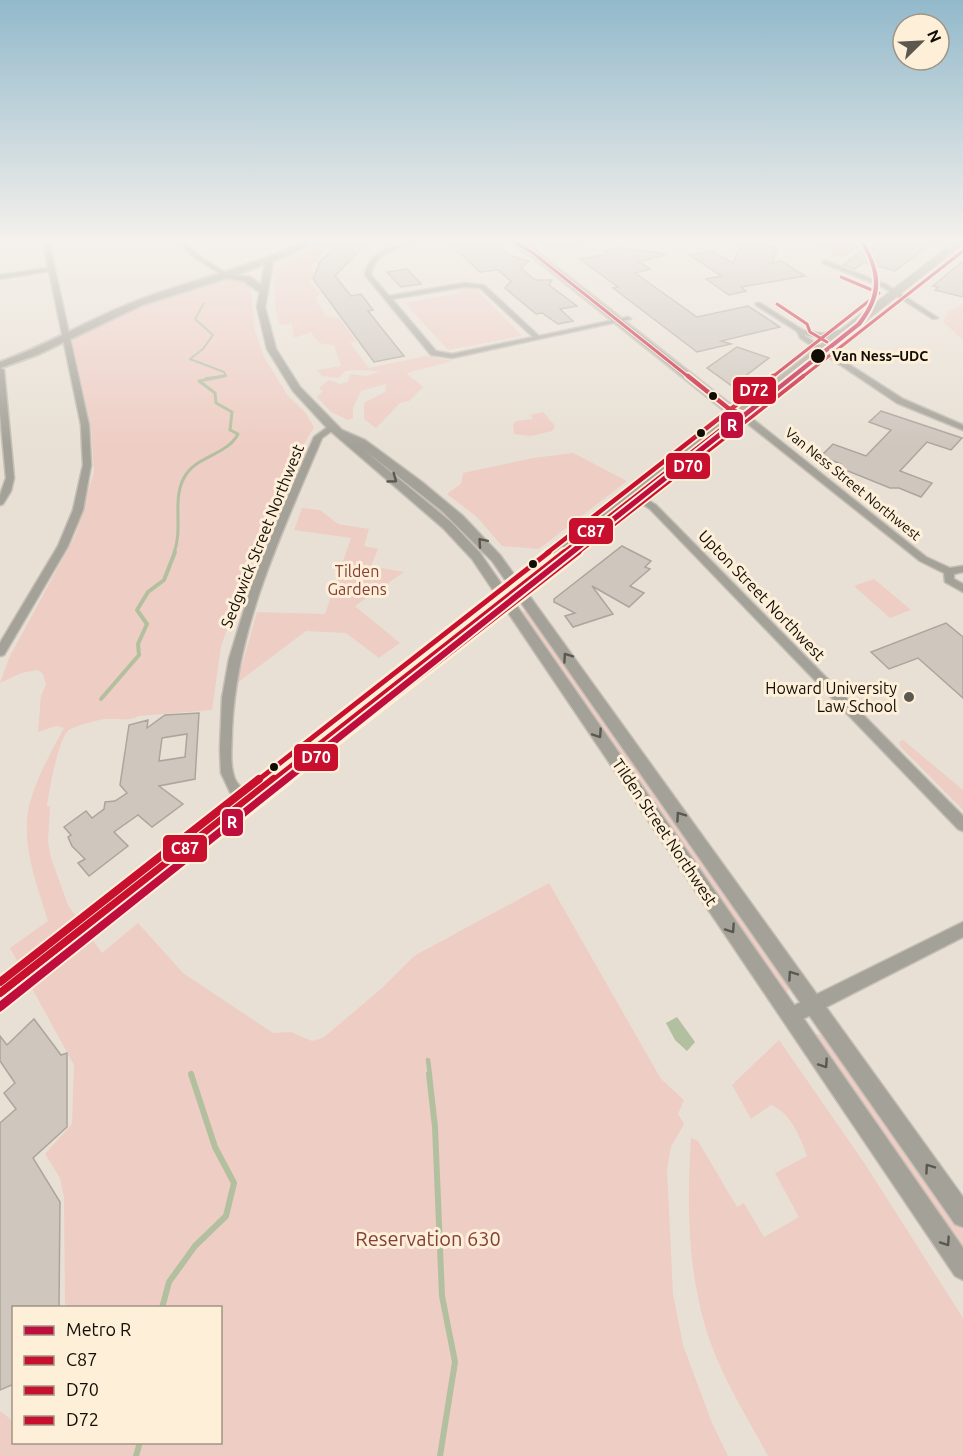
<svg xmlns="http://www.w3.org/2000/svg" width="963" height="1456" font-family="Ubuntu,sans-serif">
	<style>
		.green { fill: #eecdc4 }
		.water { fill: #b2c09f }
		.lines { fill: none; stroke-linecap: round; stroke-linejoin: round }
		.stream-far4 { stroke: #b2c09f; stroke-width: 2 }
		.stream-far3 { stroke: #b2c09f; stroke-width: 3 }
		.stream-far2 { stroke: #b2c09f; stroke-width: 4 }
		.stream-far1 { stroke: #b2c09f; stroke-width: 4.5 }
		.stream { stroke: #b2c09f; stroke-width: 6 }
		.building { fill: #cfc6be; stroke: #ada59d; stroke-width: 1.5; fill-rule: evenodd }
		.minor-casing { stroke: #c4beb5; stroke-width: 3 }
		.tertiary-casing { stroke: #c4beb5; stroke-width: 3 }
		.secondary-casing { stroke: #c4beb5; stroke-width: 4 }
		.primary-casing { stroke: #c4beb5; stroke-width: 2 }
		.minor { fill: #a3a198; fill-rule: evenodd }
		.tertiary { fill: #a3a198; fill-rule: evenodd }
		.secondary { fill: #a3a096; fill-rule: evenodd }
		.primary { fill: #a7a498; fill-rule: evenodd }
		.bus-1-far3-casing { stroke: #feefd9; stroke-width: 5 }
		.bus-1-far2-casing { stroke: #feefd9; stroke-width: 8 }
		.bus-1-far1-casing { stroke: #feefd9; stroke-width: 10 }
		.bus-1-casing { stroke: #feefd9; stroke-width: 12 }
		.bus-2-far3-casing { stroke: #feefd9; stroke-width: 5 }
		.bus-2-far2-casing { stroke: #feefd9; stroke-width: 8 }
		.bus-2-far1-casing { stroke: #feefd9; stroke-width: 10 }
		.bus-2-casing { stroke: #feefd9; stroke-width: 12 }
		.bus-3-far3-casing { stroke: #feefd9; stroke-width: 5 }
		.bus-3-far2-casing { stroke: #feefd9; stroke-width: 8 }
		.bus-3-far1-casing { stroke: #feefd9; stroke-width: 10 }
		.bus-3-casing { stroke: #feefd9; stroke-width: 12 }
		.bus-1-far3 { stroke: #c8102e; stroke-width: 3 }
		.bus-1-far2 { stroke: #c8102e; stroke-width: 4.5 }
		.bus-1-far1 { stroke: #c8102e; stroke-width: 5 }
		.bus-1 { stroke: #c8102e; stroke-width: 8 }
		.bus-2-far3 { stroke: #c8102e; stroke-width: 3 }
		.bus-2-far2 { stroke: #c8102e; stroke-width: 4.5 }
		.bus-2-far1 { stroke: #c8102e; stroke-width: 5 }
		.bus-2 { stroke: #c8102e; stroke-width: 8 }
		.bus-3-far3 { stroke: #c8102e; stroke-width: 3 }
		.bus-3-far2 { stroke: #c8102e; stroke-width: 4.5 }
		.bus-3-far1 { stroke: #c8102e; stroke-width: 5 }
		.bus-3 { stroke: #c8102e; stroke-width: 8 }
		.metro-1-casing { stroke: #feefd9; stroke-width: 4 }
		.metro-1 { fill: #bf0d3e; fill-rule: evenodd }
		.oneway { stroke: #5a584f }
		.stop-dot { fill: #120e06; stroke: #feefd9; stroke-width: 2 }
		.poi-dot { fill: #5d584e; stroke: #feefd9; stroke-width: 2 }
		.labels { text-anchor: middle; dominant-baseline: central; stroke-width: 6; stroke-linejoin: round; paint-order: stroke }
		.far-stop-label { font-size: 14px; font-weight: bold; fill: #120e06; stroke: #feefd9; text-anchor: start }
		.far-street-label { font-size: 14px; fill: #120e06; stroke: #feefd9 }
		.street-label { font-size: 16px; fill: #120e06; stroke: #feefd9 }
		.park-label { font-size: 16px; fill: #833f38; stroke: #feefd9 }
		.poi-label { font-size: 16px; fill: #120e06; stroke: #feefd9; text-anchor: end }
		.near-park-label { font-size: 20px; fill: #833f38; stroke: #feefd9 }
		.line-badge { stroke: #feefd9; stroke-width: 2 }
		.badge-label { font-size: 16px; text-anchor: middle; font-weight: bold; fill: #fff }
	</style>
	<rect width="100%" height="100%" fill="#e8e0d4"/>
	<g class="green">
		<path d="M322 242H339L340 244 326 251 312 266 313 273H322L309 281 320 293 315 299 326 316 340 319 356 341 350 343 369 368 426 356 453 361 406 373 423 387 409 401 400 403 376 428 364 419V403L385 392 386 384 361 391 353 408V418L348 420 331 412 317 397 323 391 319 388 329 380 340 384 348 382 350 374 366 376 381 371 353 370 345 371 339 378 322 376 317 370 341 366 334 345 319 343 311 332 294 338 292 323 280 325 275 308V273L281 266Z"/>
		<path d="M535 242H607L550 250Z"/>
		<path d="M825 242H867L843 258 809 249Z"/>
		<path d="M228 279 241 280 251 289 254 328 264 357 288 396 305 412 314 427 301 449 272 524 240 594 221 646 212 710 139 716C128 722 117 718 106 719 96 720 79 725 70 729 58 736 49 793 47 806H50L48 842 51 858 68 905 102 953 138 923 183 973 273 1033 291 1032 312 1041 323 1038 382 988 414 956 549 883 661 1079 684 1100 678 1114 684 1124 671 1147 667 1169 673 1294 683 1345 712 1423 728 1456H0V1411L13 1421 14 1442H220V1308L65 1307 64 1197 60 1178 45 1154 72 1124 74 1065 10 948 48 921C37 884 18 838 31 799 38 775 52 750 64 728L56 726 38 732 41 696 46 685 43 674 38 670 21 673 0 683 9 658 75 536 94 472 91 427 72 339 140 305Z"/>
		<path d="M467 289 478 291 522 336 448 350 405 303 461 293 459 290Z"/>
		<path d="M963 304V340L943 322 948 312Z"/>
		<path d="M543 412 555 426 552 431 531 436 514 434 513 425 516 421 533 419 530 415Z"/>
		<path d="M573 453 627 481 539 549 502 546 477 517 447 494 461 484 463 473 533 458Z"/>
		<path d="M302 508 320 510 338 524 369 529 364 546 378 549 371 566 404 572 355 606 400 643 379 658 346 633 306 631 237 683 257 612 325 614 351 538 294 530Z"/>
		<path d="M874 579 911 610 890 618 854 586Z"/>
		<path d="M523 611H528L788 981 790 988 786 993 780 992 519 614Z"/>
		<path d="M903 740 963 790V810L900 746 899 742Z"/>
		<path d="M815 1034 823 1035 830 1040 963 1230V1263L814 1041Z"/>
		<path d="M779 1040 865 1164 963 1318V1456H768C746 1415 719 1373 706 1329 687 1266 687 1203 691 1138L698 1141 737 1207 744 1203 764 1237 799 1217 775 1173 807 1156C800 1137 790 1112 771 1105L751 1119 732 1085Z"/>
	</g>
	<path class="water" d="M677 1017 695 1042 687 1051 675 1040 666 1023Z"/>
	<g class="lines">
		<path class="stream-far4" d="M204 303 195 319 213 335 203 349 190 359 224 372 226 376 206 378"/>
		<path class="stream-far3" d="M174 553C184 527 170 496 187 473 199 456 228 454 238 434L230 430 232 412 216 403 215 393 199 381 224 376"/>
		<path class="stream-far2" d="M101 699 139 655 138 644 147 624 137 610 148 592 164 580 175 552"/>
		<g class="stream-far1">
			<path d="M428 1060 430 1075"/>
			<path d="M191 1073 192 1075"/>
		</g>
		<g class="stream">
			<path d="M429 1074 435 1127 442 1296 455 1362 440 1456"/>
			<path d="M162 1308 169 1282 195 1246 226 1216 234 1183 215 1147 191 1074"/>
			<path d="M136 1456 140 1442"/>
		</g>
	</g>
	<g class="building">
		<path d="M350 242H367L335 276 351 296 361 294 373 310 368 311 404 356 374 362 313 279 320 262 334 248Z"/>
		<path d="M482 242H493L509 255 529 261 521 268 535 280H552L549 285 577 306 560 309 573 321 558 324 542 313 536 314 505 288 511 281 498 270 480 272 453 247Z"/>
		<path d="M885 242H917L930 245 895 271 864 262 855 269 843 265 861 251 868 253Z"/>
		<path d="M746 244 775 248 777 249 772 263 781 261 805 276 741 287 746 291 729 295 706 279 722 276 689 255 712 251 733 263 741 245Z"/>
		<path d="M620 248 666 254 639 262 650 269 635 273 697 317 748 306 780 327 721 341 731 344 697 352 613 288 618 287 580 259 608 254 603 251Z"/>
		<path d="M963 261V297L935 290 938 287 933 286Z"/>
		<path d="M407 269 421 284 401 287 387 272Z"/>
		<path d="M737 347 769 358 732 386 707 368Z"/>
		<path d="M881 411 962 438 951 450 927 442 900 471 932 483 921 497 899 488H890L838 467 841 464 821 456 833 444 866 456 891 430 869 422Z"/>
		<path d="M622 546 651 561 645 567 650 569 630 586 644 593 629 607 592 586 613 614 573 627 565 616 575 613 554 602V599Z"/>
		<path d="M946 623 963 637V698L918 658 889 669 871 652Z"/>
		<path d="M199 713 195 779 159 786 183 804 152 827 138 815 114 832 128 846 89 876 78 863 85 859 72 846 68 837 71 835 64 827 86 811 92 818 104 809 105 802 115 801 127 793 120 785 129 725 148 720 147 728 165 715ZM187 734 185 757 159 761 162 738Z"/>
		<path d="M34 1019 61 1055 67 1053V1127L33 1158 60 1202 59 1308H14V1384L0 1390V1123L16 1109 4 1093 15 1083 0 1061V1036L7 1045Z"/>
	</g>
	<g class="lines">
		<defs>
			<g id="minor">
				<path d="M43 242H49L89 425 91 465 83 510 68 546 4 655 0 656V643L58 546 73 510 83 465 81 425 49 271 0 279V275L48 268Z"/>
				<path d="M179 242H185L196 254 229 275 224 276 192 256Z"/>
				<path d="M408 242H419C400 250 375 249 371 275L389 296 464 283 484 285 539 336 628 317 631 319 452 358 431 355 365 275C369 253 388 246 408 242ZM464 287 480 288 533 337 452 354 436 351 392 299Z"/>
				<path d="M935 242H944L958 246 955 248Z"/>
				<path d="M824 260 887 285 938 318 933 319 883 287 822 263Z"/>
				<path d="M756 303H760L803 330 805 336 903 399 963 425V430L897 403 800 338 798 332 756 305Z"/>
				<path d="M0 368 4 370 14 478 11 491 3 504 0 505V495L6 478 0 413Z"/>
				<path d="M738 412H744L926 557 950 568 963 566V572L954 574V579L963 584V592L945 582 944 573 920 561 738 416Z"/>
				<path d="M329 426 336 428 322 438C282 533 237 625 232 729 232 745 229 764 235 779 239 788 248 792 252 800L251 804 246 805 241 804 231 794 221 773 220 749 222 698 229 659 252 584 282 510 314 437Z"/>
				<path d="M636 493 656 505 963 816V831L958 829 650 509 633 498 631 496Z"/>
				<path d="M963 922V937L797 1022 791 1024 785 1022 783 1016 785 1010Z"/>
			</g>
			<path id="tertiary" d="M269 260 273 262 265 307 276 349 300 387 342 430 365 440 422 482 463 516 500 555 963 1197V1227L955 1224 492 561 441 510 363 449 452 523 480 553 963 1248V1280L955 1276 472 559 443 528 327 428 293 391 267 349 257 307 265 262Z"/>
			<g id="secondary">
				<path d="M302 242H312L291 254 236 275 250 277 264 287V291H258L244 281 227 278 142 305 39 354 0 368V362C46 346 88 320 134 302 190 280 249 269 302 242Z"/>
				<path d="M510 242H519L536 251 732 406 745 412V416H737L724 410 530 255Z"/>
			</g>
			<path id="primary" d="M954 242H963V244L9 1002 0 1005V977L829 338 822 339 797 333V329L822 333 840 330Z"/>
		</defs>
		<use href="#minor" class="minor-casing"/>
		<use href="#tertiary" class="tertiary-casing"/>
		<use href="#secondary" class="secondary-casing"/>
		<use href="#primary" class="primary-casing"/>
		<use href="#minor" class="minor"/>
		<use href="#tertiary" class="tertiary"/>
		<use href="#secondary" class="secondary"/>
		<use href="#primary" class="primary"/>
		<defs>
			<path id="bus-1-far3" d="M514 242 533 253 690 378"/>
			<g id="bus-1-far2">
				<path d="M688 376 728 408 741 414"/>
				<path d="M563 553 741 414"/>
			</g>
			<path id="bus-1-far1" d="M272 781 564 552"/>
			<path id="bus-1" d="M0 993 274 779"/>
			<path id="bus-2-far3" d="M801 378 963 251"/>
			<path id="bus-2-far2" d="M577 553 803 376"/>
			<path id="bus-2-far1" d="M286 781 579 552"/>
			<path id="bus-2" d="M6 1000 288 779"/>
			<g id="bus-3-far3">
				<path d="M777 304 807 324 810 332 827 342"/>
				<path d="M771 378 879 293 841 277"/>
			</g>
			<path id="bus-3-far2" d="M547 553 773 376"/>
			<path id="bus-3-far1" d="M257 781 549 552"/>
			<path id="bus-3" d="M0 982 259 779"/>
		</defs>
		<use href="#bus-1-far3" class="bus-1-far3-casing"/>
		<use href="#bus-1-far2" class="bus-1-far2-casing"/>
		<use href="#bus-1-far1" class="bus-1-far1-casing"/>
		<use href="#bus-1" class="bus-1-casing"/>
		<use href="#bus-2-far3" class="bus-2-far3-casing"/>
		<use href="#bus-2-far2" class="bus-2-far2-casing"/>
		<use href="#bus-2-far1" class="bus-2-far1-casing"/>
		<use href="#bus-2" class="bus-2-casing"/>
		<use href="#bus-3-far3" class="bus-3-far3-casing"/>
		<use href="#bus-3-far2" class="bus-3-far2-casing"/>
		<use href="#bus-3-far1" class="bus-3-far1-casing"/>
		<use href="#bus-3" class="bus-3-casing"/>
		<use href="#bus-1-far3" class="bus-1-far3"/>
		<use href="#bus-1-far2" class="bus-1-far2"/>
		<use href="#bus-1-far1" class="bus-1-far1"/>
		<use href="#bus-1" class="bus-1"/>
		<use href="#bus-2-far3" class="bus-2-far3"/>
		<use href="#bus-2-far2" class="bus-2-far2"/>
		<use href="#bus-2-far1" class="bus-2-far1"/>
		<use href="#bus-2" class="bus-2"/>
		<use href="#bus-3-far3" class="bus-3-far3"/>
		<use href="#bus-3-far2" class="bus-3-far2"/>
		<use href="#bus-3-far1" class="bus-3-far1"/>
		<use href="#bus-3" class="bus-3"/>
		<defs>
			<path id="metro-1" d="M860 242H864C883 274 884 295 861 325L3 1010 0 1012V1001L857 323C880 295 878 272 860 242Z"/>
		</defs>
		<use href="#metro-1" class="metro-1-casing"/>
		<use href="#metro-1" class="metro-1"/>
	</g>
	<defs><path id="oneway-chevron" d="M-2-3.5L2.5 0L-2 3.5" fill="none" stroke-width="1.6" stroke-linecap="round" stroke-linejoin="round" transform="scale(1.5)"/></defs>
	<g class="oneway">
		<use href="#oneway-chevron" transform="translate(393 479) rotate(36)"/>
		<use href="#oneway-chevron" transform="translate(482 542) rotate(-131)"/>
		<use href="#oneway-chevron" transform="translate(567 657) rotate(-125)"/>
		<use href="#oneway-chevron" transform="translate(598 734) rotate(56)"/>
		<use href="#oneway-chevron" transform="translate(680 816) rotate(-125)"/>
		<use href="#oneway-chevron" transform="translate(731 929) rotate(56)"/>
		<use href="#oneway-chevron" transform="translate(792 975) rotate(-125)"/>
		<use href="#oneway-chevron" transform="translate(824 1064) rotate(56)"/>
		<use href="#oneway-chevron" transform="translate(929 1168) rotate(-125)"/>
		<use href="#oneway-chevron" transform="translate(946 1242) rotate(56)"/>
	</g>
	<linearGradient id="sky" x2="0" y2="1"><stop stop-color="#92b9cb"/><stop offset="0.54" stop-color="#f5f1ec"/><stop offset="1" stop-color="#f5f1ec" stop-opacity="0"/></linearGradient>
	<rect width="963" height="446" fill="url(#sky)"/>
	<g class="stop-dot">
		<circle cx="818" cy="356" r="8"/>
		<circle cx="713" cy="396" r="5"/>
		<circle cx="701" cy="433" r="5"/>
		<circle cx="533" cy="564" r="5"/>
		<circle cx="274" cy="767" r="5"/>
	</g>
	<circle class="poi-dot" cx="909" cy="697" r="6"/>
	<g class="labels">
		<g class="far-stop-label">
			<text x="832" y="356">Van Ness–UDC</text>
		</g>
		<g class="far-street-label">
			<text transform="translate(853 484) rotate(39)">Van Ness Street Northwest</text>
		</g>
		<g class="street-label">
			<text transform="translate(262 536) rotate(-68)">Sedgwick Street Northwest</text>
			<text transform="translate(762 595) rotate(46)">Upton Street Northwest</text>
			<text transform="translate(665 832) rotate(56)">Tilden Street Northwest</text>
		</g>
		<g class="park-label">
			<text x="357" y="571">Tilden<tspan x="357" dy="18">Gardens</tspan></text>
		</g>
		<g class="poi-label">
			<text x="897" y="688">Howard University<tspan x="897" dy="18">Law School</tspan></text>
		</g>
		<g class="near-park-label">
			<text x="428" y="1238">Reservation 630</text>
		</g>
	</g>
	<g class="line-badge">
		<rect x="732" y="376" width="45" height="29" rx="6" fill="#c8102e"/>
		<rect x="720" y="411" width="24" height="28" rx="6" fill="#bf0d3e"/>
		<rect x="665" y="452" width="46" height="28" rx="6" fill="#c8102e"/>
		<rect x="568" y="517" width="46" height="28" rx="6" fill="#c8102e"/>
		<rect x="293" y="743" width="46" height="29" rx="6" fill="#c8102e"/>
		<rect x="221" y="808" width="23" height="29" rx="6" fill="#bf0d3e"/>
		<rect x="162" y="834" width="46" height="29" rx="6" fill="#c8102e"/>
	</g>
	<g class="badge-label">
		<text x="754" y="396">D72</text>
		<text x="732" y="431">R</text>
		<text x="688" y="472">D70</text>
		<text x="591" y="537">C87</text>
		<text x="316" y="763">D70</text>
		<text x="232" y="828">R</text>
		<text x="185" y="854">C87</text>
	</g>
	<rect x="12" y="1306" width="210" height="138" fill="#feefd9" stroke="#a09585" stroke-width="1.5"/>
	<rect x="24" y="1326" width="30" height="9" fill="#bf0d3e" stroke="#a09585" stroke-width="1.5"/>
	<text x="66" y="1336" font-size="18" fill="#120e06">Metro R</text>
	<rect x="24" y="1356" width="30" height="9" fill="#c8102e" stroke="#a09585" stroke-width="1.5"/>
	<text x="66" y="1366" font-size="18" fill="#120e06">C87</text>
	<rect x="24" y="1386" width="30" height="9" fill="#c8102e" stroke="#a09585" stroke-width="1.5"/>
	<text x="66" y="1396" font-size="18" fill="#120e06">D70</text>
	<rect x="24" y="1416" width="30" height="9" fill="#c8102e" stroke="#a09585" stroke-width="1.5"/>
	<text x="66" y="1426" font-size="18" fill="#120e06">D72</text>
	<g transform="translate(921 42) rotate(66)"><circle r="28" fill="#feefd9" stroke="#a09585" stroke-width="1.5"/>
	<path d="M0-4.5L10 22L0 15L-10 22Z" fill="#5d584e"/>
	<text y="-9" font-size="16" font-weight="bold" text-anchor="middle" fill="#120e06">N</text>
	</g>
</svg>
